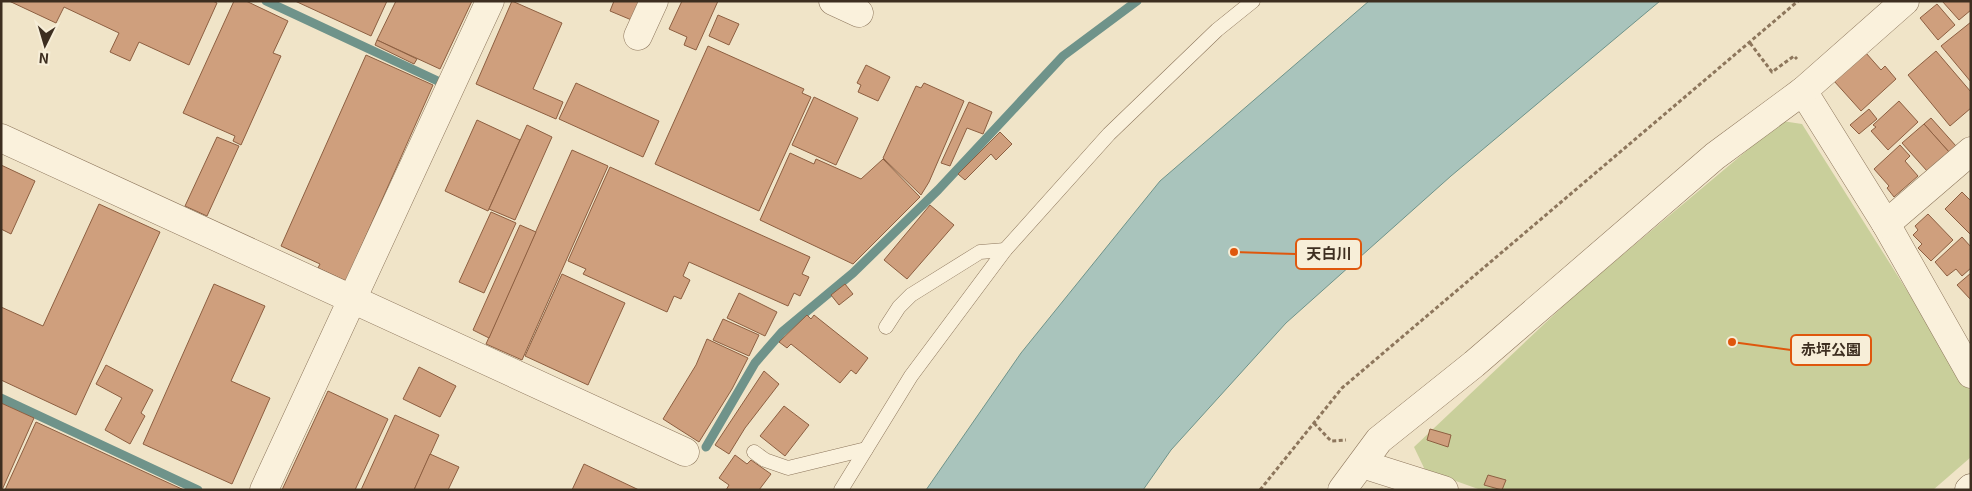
<svg xmlns="http://www.w3.org/2000/svg" width="1972" height="491" font-family="Georgia,'Noto Sans JP',serif">
	<style>
		.green { fill: #c9cf9b }
		.water { fill: #a9c4bc; stroke: #6f938a }
		.lines { fill: none; stroke-linecap: round; stroke-linejoin: round }
		.stream { stroke: #6f938a; stroke-width: 9 }
		.building { fill: #cf9f7d; stroke: #8d5f41 }
		.lane-casing { stroke: #8d765c; stroke-width: 15 }
		.street-casing { stroke: #8d765c; stroke-width: 29 }
		.secondary-casing { stroke: #6f573f; stroke-width: 29 }
		.path { stroke: #8d765c; stroke-width: 3; stroke-dasharray: 4 2.5; stroke-linecap: butt }
		.lane { stroke: #faf1dc; stroke-width: 14 }
		.street { stroke: #faf1dc; stroke-width: 28 }
		.secondary { stroke: #faf1dc; stroke-width: 28 }
		.leader { fill: none; stroke: #df570d; stroke-width: 2 }
		.callout-dot { fill: #df570d; stroke: #f7eed8; stroke-width: 2 }
		.callout { fill: #f7eed8; stroke: #df570d; stroke-width: 2 }
		.callout-label { font-size: 15px; text-anchor: middle; font-weight: bold; fill: #3d2e20 }
	</style>
	<rect width="100%" height="100%" fill="#f0e4c8"/>
	<path class="green" d="M1782 121 1802 124 1971 392V457L1933 490H1481L1425 470 1414 447 1577 293Z"/>
	<path class="water" d="M1369 1H1660L1451 176 1286 323 1171 450 1143 490H926L1021 353 1160 181Z"/>
	<g class="lines">
		<g class="stream">
			<path d="M266 1 442 83"/>
			<path d="M1 398 198 490"/>
			<path d="M706 447 755 363 782 332 853 273 938 190 1063 56 1137 1"/>
		</g>
	</g>
	<g class="building">
		<path d="M9 1H213L217 3 189 65 139 42 130 61 110 52 119 33 64 7 56 23Z"/>
		<path d="M234 1H246L288 21 273 53 281 56 241 145 233 141 235 136 183 113Z"/>
		<path d="M295 1H387L371 36Z"/>
		<path d="M396 1H472L440 69 377 40Z"/>
		<path d="M512 1 562 23 533 89 563 102 556 119 476 84Z"/>
		<path d="M614 1H642L634 21 610 11Z"/>
		<path d="M682 1H718L696 50 684 45 687 37 669 29Z"/>
		<path d="M1942 1H1971V10L1959 20Z"/>
		<path d="M1937 4 1955 25 1938 40 1920 18Z"/>
		<path d="M718 15 739 24 729 45 709 36Z"/>
		<path d="M1971 22V82L1941 46Z"/>
		<path d="M377 40 417 59 414 64 375 45Z"/>
		<path d="M708 46 804 89 802 93 811 97 759 211 655 164Z"/>
		<path d="M1936 51 1971 92V108L1950 126 1908 75Z"/>
		<path d="M1866 53 1881 70 1885 66 1896 79 1861 111 1834 81Z"/>
		<path d="M366 55 433 85 346 281 318 268 320 264 281 246Z"/>
		<path d="M866 65 890 77 878 101 858 92 861 85 857 83Z"/>
		<path d="M576 83 659 121 643 157 559 119Z"/>
		<path d="M924 83 964 101 929 182 921 195 883 158 916 86 921 88Z"/>
		<path d="M814 97 858 118 836 165 792 145Z"/>
		<path d="M1899 101 1918 122 1888 150 1871 131 1876 127 1873 125Z"/>
		<path d="M969 102 992 112 983 134 967 128 950 166 941 163Z"/>
		<path d="M1869 109 1877 119 1859 134 1850 125Z"/>
		<path d="M1931 118 1956 146 1949 152 1924 124Z"/>
		<path d="M477 120 520 140 488 211 445 191Z"/>
		<path d="M1924 124 1949 152 1927 171 1902 143Z"/>
		<path d="M527 125 552 137 515 220 489 209Z"/>
		<path d="M1000 132 1012 144 996 160 991 154 965 180 958 174Z"/>
		<path d="M217 137 239 146 207 216 185 206Z"/>
		<path d="M1900 145 1910 156 1905 161 1918 176 1894 197 1887 188 1889 186 1874 169Z"/>
		<path d="M572 150 608 166 522 360 486 344Z"/>
		<path d="M790 153 814 164 816 159 861 179 883 159 920 197 853 264 760 220Z"/>
		<path d="M1 165 35 181 11 234 1 229Z"/>
		<path d="M610 167 810 257 802 274 809 277 800 296 794 293 788 306 689 262 683 276 690 280 681 299 674 296 667 312 583 274 586 269 568 261Z"/>
		<path d="M1962 192 1971 201V235L1945 209Z"/>
		<path d="M99 204 160 232 76 415 1 380V307L43 326Z"/>
		<path d="M930 205 954 225 907 279 884 260Z"/>
		<path d="M491 212 516 223 484 293 459 282Z"/>
		<path d="M1928 214 1953 240 1931 261 1918 248 1922 244 1913 235 1918 230 1915 226Z"/>
		<path d="M520 225 536 232 489 338 473 330Z"/>
		<path d="M1962 237 1971 247V268L1962 276 1956 269 1947 276 1935 262Z"/>
		<path d="M1971 273V300L1957 285Z"/>
		<path d="M562 274 625 303 588 385 525 356Z"/>
		<path d="M214 284 265 306 231 381 270 398 232 484 143 444Z"/>
		<path d="M845 284 853 294 839 305 831 295Z"/>
		<path d="M739 293 777 312 765 336 727 318Z"/>
		<path d="M807 315 811 319 814 315 868 358 856 374 851 370 840 383 791 344 787 348 779 342Z"/>
		<path d="M723 319 759 335 749 356 713 340Z"/>
		<path d="M707 339 748 358 732 389 699 442 663 419 696 365Z"/>
		<path d="M106 365 153 390 141 413 145 416 130 444 105 430 122 398 96 384Z"/>
		<path d="M419 367 456 386 440 417 403 399Z"/>
		<path d="M764 371 779 384 745 428 729 454 715 445Z"/>
		<path d="M328 391 388 419 355 490H282Z"/>
		<path d="M1 403 34 418 2 490H1Z"/>
		<path d="M784 406 809 425 785 456 760 436Z"/>
		<path d="M395 415 439 435 414 490H361Z"/>
		<path d="M36 422 184 490H5Z"/>
		<path d="M1430 429 1451 435 1448 447 1427 440Z"/>
		<path d="M430 454 459 467 448 490H414Z"/>
		<path d="M735 455 747 464 751 460 771 474 759 490H726L729 485 719 478Z"/>
		<path d="M584 464 639 490H572Z"/>
		<path d="M1488 475 1506 480 1502 490 1484 485Z"/>
	</g>
	<g class="lines">
		<defs>
			<g id="lane">
				<path d="M886 327 899 307 911 295 980 252 1005 250"/>
				<path d="M754 452 765 460 788 468 866 449"/>
				<path d="M841 490 911 376 1005 250 1109 134 1217 30 1253 1"/>
			</g>
			<g id="street">
				<path d="M833 1 859 13"/>
				<path d="M638 36 654 1"/>
				<path d="M1803 91 1886 224 1971 374"/>
				<path d="M1 138 685 452"/>
				<path d="M1886 224 1971 151"/>
				<path d="M1362 464 1444 490"/>
				<path d="M264 490 490 1"/>
				<path d="M1342 490 1379 440 1474 364 1715 156 1803 91 1905 1"/>
			</g>
			<path id="secondary" d="M1969 490 1971 488"/>
		</defs>
		<use href="#lane" class="lane-casing"/>
		<use href="#street" class="street-casing"/>
		<use href="#secondary" class="secondary-casing"/>
		<g class="path">
			<path d="M1750 43 1772 72 1794 56 1797 59"/>
			<path d="M1314 423 1331 441 1346 440"/>
			<path d="M1260 490 1342 388 1798 1"/>
		</g>
		<use href="#lane" class="lane"/>
		<use href="#street" class="street"/>
		<use href="#secondary" class="secondary"/>
	</g>
	<path class="leader" d="M1234 252L1296 254M1732 342L1791 350"/>
	<g class="callout-dot">
		<circle cx="1234" cy="252" r="5"/>
		<circle cx="1732" cy="342" r="5"/>
	</g>
	<g class="callout">
		<rect x="1296" y="239" width="65" height="30" rx="5"/>
		<rect x="1791" y="335" width="80" height="30" rx="5"/>
	</g>
	<g class="callout-label">
		<text x="1329" y="259">天白川</text>
		<text x="1831" y="355">赤坪公園</text>
	</g>
	<rect width="1972" height="491" fill="none" stroke="#3d2e20" stroke-width="5"/>
	<g transform="translate(45 45) rotate(185)" stroke="#f7eed8" stroke-width="4" paint-order="stroke">
	<path d="M0-4L9 19L0 12L-9 19Z" fill="#3d2e20"/>
	<text y="-8" font-size="14" font-weight="bold" text-anchor="middle" fill="#3d2e20">N</text>
	</g>
</svg>
